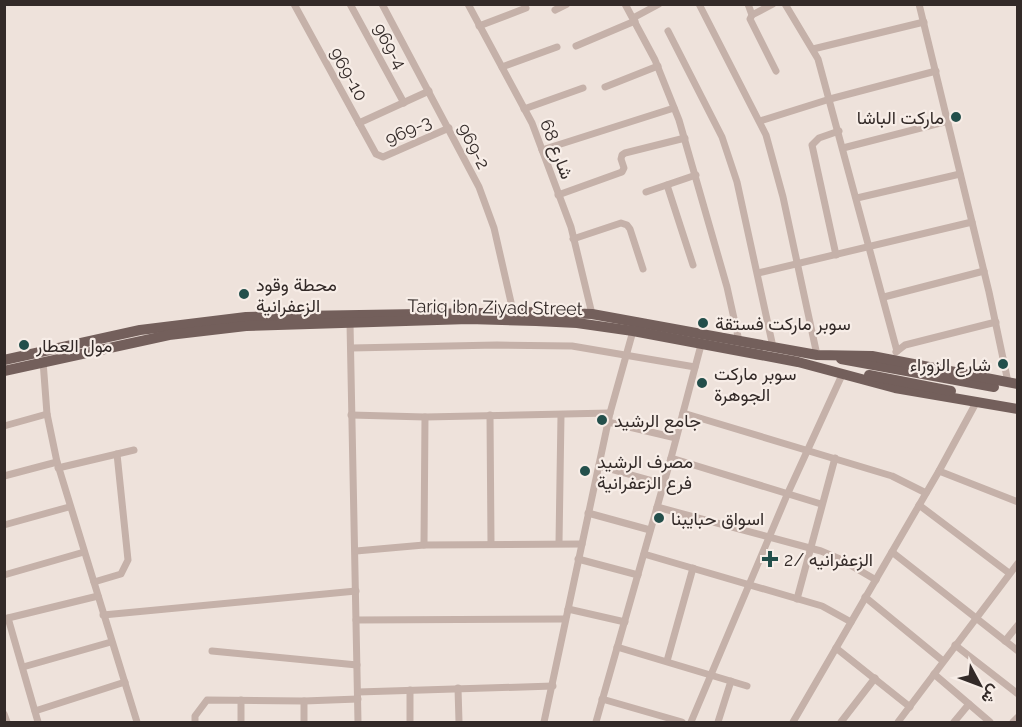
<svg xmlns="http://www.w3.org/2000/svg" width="1022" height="727" font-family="Raleway,Vazirmatn,sans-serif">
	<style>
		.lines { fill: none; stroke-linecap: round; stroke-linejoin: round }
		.minor { stroke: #c5b1a9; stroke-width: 7 }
		.primary { stroke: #735f5b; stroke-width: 10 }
		.poi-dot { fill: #234f4b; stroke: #f7ede7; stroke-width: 2 }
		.labels { text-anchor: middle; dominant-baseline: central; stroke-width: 4.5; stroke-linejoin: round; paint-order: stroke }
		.street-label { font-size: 18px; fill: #332a28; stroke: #f7ede7 }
		.poi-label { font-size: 18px; fill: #332a28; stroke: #f7ede7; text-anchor: start }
	</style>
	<rect width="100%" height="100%" fill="#eee2db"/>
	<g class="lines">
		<g class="minor">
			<path d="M294 4 376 154 383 157 449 128"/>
			<path d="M350 4 404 103"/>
			<path d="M382 4 479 187 494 228 513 311"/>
			<path d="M468 4 532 123 571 227 592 314"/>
			<path d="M625 4 655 60 679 120 727 287 739 341"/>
			<path d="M699 4 766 135 783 197 817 355"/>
			<path d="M748 4 752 15 750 19 776 71"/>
			<path d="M785 4 818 59 897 351"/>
			<path d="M919 4 989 292 1008 382"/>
			<path d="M555 10 567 4"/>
			<path d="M752 15 773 4"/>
			<path d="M633 18 659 4"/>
			<path d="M479 26 526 8"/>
			<path d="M668 31 722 137 737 182 773 347"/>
			<path d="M576 46 635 21"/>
			<path d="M813 49 924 22"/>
			<path d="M502 67 557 47"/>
			<path d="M605 87 658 66"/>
			<path d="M524 109 583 88"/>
			<path d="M760 121 830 99 936 71"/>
			<path d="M359 123 429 91"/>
			<path d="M843 148 948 121"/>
			<path d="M542 150 674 108"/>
			<path d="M667 185 693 265"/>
			<path d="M646 192 696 175"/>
			<path d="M558 195 622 172 624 168 621 159 622 155 625 153 685 138"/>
			<path d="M857 198 960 174"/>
			<path d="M573 239 621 223 627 225 630 229 643 269"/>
			<path d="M836 255 812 145 819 138 839 131"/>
			<path d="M758 273 972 222"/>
			<path d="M884 297 984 271"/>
			<path d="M350 323 358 722"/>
			<path d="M351 348 497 345 572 346 695 367"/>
			<path d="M896 352 905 345 996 322"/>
			<path d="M43 361 47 414 57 462 137 722"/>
			<path d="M683 413 892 476 926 493"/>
			<path d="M351 415 425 417 610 413"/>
			<path d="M490 415 491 543"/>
			<path d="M608 422 676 438"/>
			<path d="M4 426 47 414"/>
			<path d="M671 458 821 504"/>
			<path d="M599 466 664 484"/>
			<path d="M58 468 134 450"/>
			<path d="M939 471 1018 502"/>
			<path d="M4 476 57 462"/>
			<path d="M919 505 1009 573"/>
			<path d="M657 507 821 551 840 559 876 580"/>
			<path d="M588 513 650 530"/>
			<path d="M4 525 69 507"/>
			<path d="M559 543 561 415"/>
			<path d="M424 545 425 417"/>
			<path d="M356 551 424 545 582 544"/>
			<path d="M892 552 1018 651"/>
			<path d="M644 554 822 606 851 622"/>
			<path d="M578 559 638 575"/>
			<path d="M4 575 84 552"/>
			<path d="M94 582 121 574 128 560 117 454"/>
			<path d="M865 597 943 661"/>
			<path d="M797 599 835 458"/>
			<path d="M568 609 625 622"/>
			<path d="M103 615 356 591"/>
			<path d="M8 618 38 722"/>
			<path d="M4 619 98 596"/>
			<path d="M356 620 565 619"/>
			<path d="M1005 641 1018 625"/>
			<path d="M955 645 1018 694"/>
			<path d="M617 647 747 686"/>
			<path d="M836 648 910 707"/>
			<path d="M212 651 357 665"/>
			<path d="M667 661 693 568"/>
			<path d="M23 667 111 642"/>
			<path d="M934 674 990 722"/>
			<path d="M458 688 459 722"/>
			<path d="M410 690V722"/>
			<path d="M358 692 553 686"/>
			<path d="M602 699 682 722"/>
			<path d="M35 711 125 682"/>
			<path d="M4 714 7 722"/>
			<path d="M195 722V716L207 700 304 701 358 699"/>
			<path d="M241 722V700"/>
			<path d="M304 722V701"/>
			<path d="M544 722 610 413 633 331"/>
			<path d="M596 722 671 458 701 345"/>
			<path d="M691 722 787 495 842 375"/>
			<path d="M718 722 731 681"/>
			<path d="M793 722 939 471 977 401"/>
			<path d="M841 722 875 678"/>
			<path d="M898 722 1018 563"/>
			<path d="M954 722 969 704"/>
			<path d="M1013 722 1018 717"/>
		</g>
		<g class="primary">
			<path d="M841 359 994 387"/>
			<path d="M4 360 140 330 246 317 539 312 592 314 817 355 872 356 1018 384"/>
			<path d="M4 371 169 335 246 326 469 319 536 321 577 323 633 331 798 362 895 388 1018 409"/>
			<path d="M869 375 951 391"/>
		</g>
	</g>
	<g class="poi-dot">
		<circle cx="956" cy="117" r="6"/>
		<circle cx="244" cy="294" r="6"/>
		<circle cx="703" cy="323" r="6"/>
		<circle cx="24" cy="345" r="6"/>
		<circle cx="1003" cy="364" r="6"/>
		<circle cx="702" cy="383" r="6"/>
		<circle cx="602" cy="420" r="6"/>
		<circle cx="585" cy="471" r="6"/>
		<circle cx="659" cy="518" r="6"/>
		<path d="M767 550h6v6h6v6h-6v6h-6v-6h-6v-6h6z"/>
	</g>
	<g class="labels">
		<g class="street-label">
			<text transform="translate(390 46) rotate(61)">969-4</text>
			<text transform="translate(349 74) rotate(61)">969-10</text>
			<text transform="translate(408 130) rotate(-24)">969-3</text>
			<text transform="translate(474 146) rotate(63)">969-2</text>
			<text transform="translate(557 149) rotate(69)">شارع 68</text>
			<text transform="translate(495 307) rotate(1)">Tariq ibn Ziyad Street</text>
		</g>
		<g class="poi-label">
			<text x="944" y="117" text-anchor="end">ماركت الباشا</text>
			<text x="256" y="284">محطة وقود<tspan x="256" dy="21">الزعفرانية</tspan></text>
			<text x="715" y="323">سوبر ماركت فستقة</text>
			<text x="36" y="345">مول العطار</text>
			<text x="991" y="364" text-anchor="end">شارع الزوراء</text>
			<text x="714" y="373">سوبر ماركت<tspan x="714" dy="21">الجوهرة</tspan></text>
			<text x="614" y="420">جامع الرشيد</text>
			<text x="597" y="461">مصرف الرشيد<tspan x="597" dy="21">فرع الزعفرانية</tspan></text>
			<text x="671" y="518">اسواق حبايبنا</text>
			<text x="784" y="559">الزعفرانيه /2</text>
		</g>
	</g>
	<rect width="1022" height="727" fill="none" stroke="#332a28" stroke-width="12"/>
	<g transform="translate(980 685) rotate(131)" stroke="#f7ede7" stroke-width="4.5" paint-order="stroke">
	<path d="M0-4.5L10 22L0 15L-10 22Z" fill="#332a28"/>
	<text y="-9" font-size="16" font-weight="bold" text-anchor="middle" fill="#332a28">ش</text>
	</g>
</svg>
